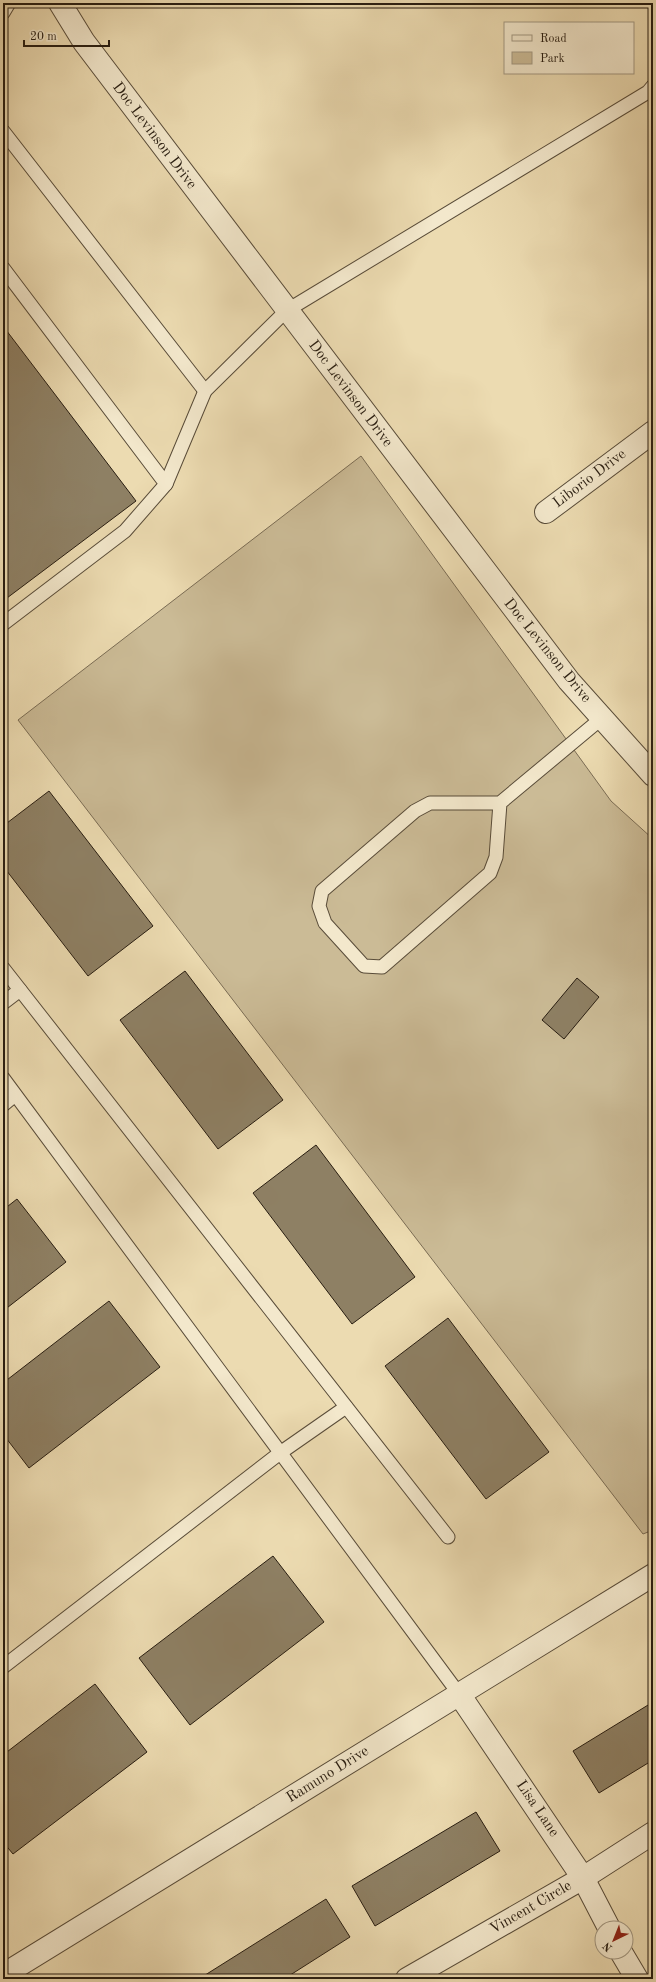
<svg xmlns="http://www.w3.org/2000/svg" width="656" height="1982" font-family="'Old Standard TT',serif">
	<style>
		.green { fill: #cbbb96; stroke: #7a6c54 }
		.building { fill: #8e8064; stroke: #281d11 }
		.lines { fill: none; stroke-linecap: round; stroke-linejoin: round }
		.lane-casing { stroke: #594c39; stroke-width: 15 }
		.street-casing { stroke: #594c39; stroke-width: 24 }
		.lane { stroke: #f3e8cc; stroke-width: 13 }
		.street { stroke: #f3e8cc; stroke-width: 22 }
		.labels { text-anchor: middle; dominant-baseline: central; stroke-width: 3; stroke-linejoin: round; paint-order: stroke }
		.street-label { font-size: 15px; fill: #281d11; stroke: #f3e8cc }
	</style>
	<rect width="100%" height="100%" fill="#ecdbb1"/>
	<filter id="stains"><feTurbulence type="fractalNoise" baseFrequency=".005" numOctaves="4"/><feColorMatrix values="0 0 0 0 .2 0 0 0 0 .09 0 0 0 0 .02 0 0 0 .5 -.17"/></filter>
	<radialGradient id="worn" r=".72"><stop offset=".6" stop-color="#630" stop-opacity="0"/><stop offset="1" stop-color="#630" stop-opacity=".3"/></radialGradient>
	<path class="green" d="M361 456 611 801 653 839V1530L643 1534 18 720Z"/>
	<g class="building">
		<path d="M3 326 136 501 3 601Z"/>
		<path d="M49 791 153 926 88 976 3 866V826Z"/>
		<path d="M185 971 283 1100 218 1149 120 1020Z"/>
		<path d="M577 978 599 997 564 1039 542 1020Z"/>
		<path d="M316 1145 415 1277 352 1324 253 1193Z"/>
		<path d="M17 1199 66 1262 3 1311V1210Z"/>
		<path d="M109 1301 160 1367 29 1468 3 1434V1383Z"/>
		<path d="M448 1318 549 1452 486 1499 385 1366Z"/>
		<path d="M273 1556 324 1622 190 1725 139 1658Z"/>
		<path d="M95 1684 147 1752 13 1854 3 1842V1755Z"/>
		<path d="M653 1702V1760L599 1793 573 1751Z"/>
		<path d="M476 1812 500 1851 375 1926 352 1886Z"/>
		<path d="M326 1899 350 1937 284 1979H203L202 1977Z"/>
	</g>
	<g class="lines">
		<defs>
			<g id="lane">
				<path d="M3 13 9 3"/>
				<path d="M3 131 205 391"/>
				<path d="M3 268 166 484 125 531 3 624"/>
				<path d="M166 484 205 391 286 311 648 92 653 86"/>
				<path d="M500 803 496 857 490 873 382 967 364 966 325 923 319 906 322 891 415 811 430 803H500L602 718"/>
				<path d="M3 968 448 1537"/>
				<path d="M3 1003 20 990"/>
				<path d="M3 1078 459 1694"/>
				<path d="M3 1105 15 1095"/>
				<path d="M3 1667 280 1453 346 1407"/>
			</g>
			<g id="street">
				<path d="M60 3 84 42 569 681 653 775"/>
				<path d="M546 512 653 432"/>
				<path d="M459 1694 583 1878 609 1928"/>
				<path d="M621 1952 637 1979"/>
				<path d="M3 1975 653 1575"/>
				<path d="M407 1979 583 1878 653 1833"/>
			</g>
		</defs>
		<use href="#lane" class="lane-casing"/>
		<use href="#street" class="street-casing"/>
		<use href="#lane" class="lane"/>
		<use href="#street" class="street"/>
	</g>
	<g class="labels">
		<g class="street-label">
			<text transform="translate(154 136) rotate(53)">Doc Levinson Drive</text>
			<text transform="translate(350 394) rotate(53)">Doc Levinson Drive</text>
			<text transform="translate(590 479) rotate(-37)">Liborio Drive</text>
			<text transform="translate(547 651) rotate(51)">Doc Levinson Drive</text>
			<text transform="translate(328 1775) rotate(-32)">Ramuno Drive</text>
			<text transform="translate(537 1809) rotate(56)">Lisa Lane</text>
			<text transform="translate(531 1908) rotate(-30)">Vincent Circle</text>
		</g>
	</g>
	<rect width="656" height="1982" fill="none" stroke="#ecdbb1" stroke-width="16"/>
	<rect x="4" y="4" width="648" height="1974" fill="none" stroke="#281d11" stroke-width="2"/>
	<rect x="8" y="8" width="640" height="1966" fill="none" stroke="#281d11"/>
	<rect x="504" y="22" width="130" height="52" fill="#f3e8cc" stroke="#a29781"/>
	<rect x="512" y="35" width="20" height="6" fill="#f3e8cc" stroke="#a29781"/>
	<text x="540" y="42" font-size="12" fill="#281d11">Road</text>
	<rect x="512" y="52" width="20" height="12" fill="#cbbb96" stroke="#a29781"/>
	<text x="540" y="62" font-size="12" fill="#281d11">Park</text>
	<g transform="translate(614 1940) rotate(223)"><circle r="19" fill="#f3e8cc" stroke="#a29781"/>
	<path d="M0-3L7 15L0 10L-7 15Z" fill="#8f2418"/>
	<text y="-6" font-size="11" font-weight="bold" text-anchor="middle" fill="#281d11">N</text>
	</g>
	<path d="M24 40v6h85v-6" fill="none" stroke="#281d11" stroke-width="2"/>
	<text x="30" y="40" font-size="12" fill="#281d11" stroke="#f3e8cc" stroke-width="3" paint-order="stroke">20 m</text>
	<rect width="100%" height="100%" filter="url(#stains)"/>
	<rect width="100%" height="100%" fill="url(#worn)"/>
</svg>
